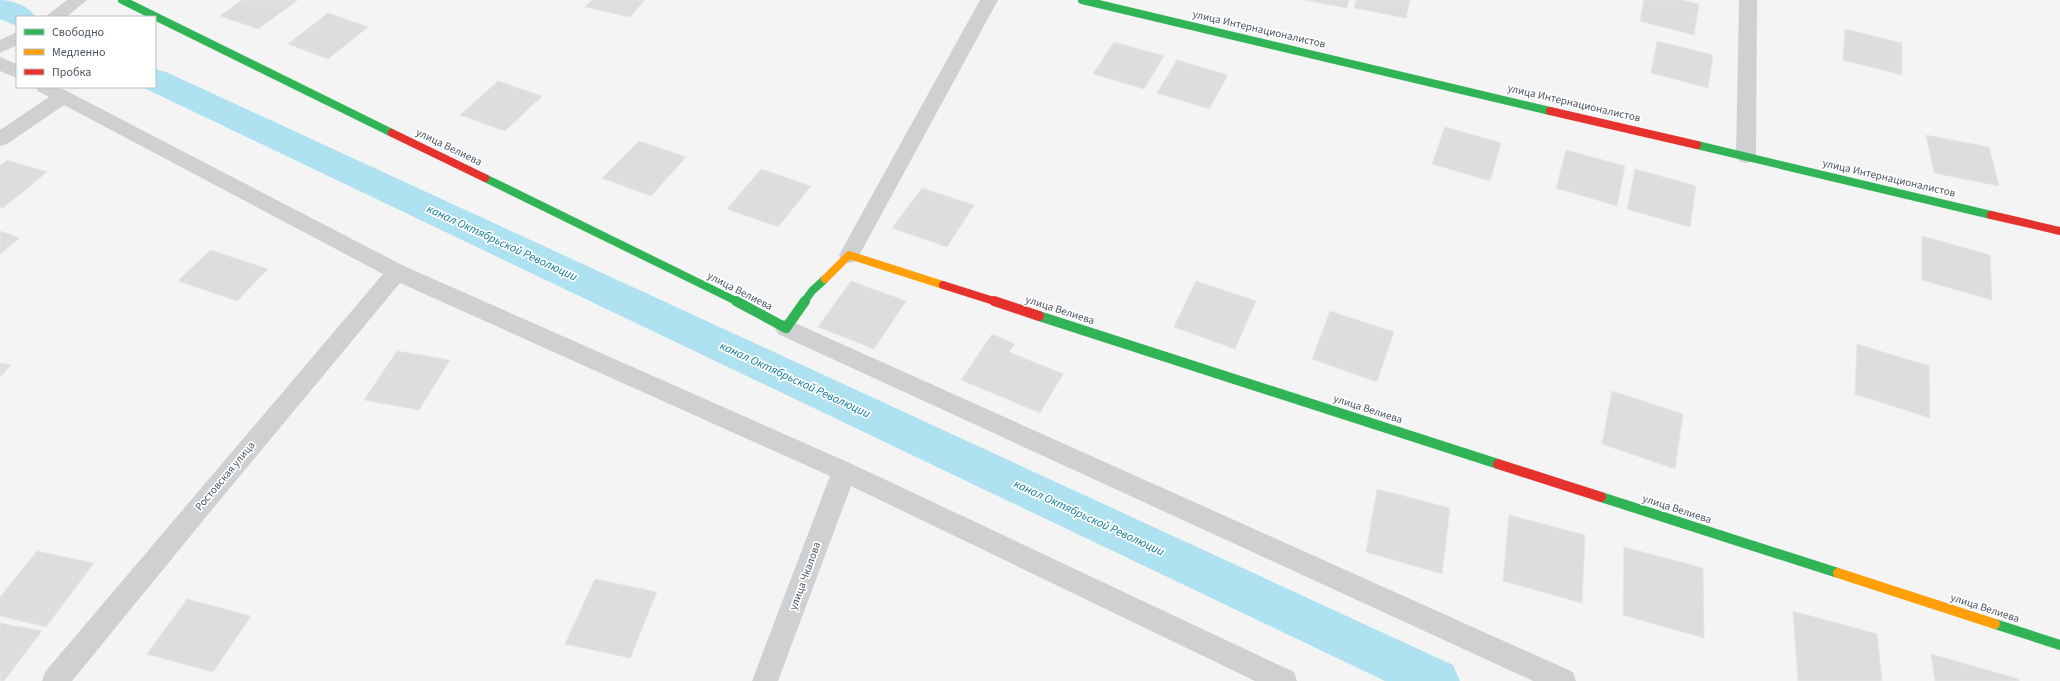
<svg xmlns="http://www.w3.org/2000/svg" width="2060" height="681" font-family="'Source Sans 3',sans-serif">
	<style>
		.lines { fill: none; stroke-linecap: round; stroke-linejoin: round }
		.canal { fill: #aee2f0; fill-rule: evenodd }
		.building { fill: #ddddde; stroke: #e5e6e7 }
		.street { fill: #ced0d2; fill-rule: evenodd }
		.fast-far1 { stroke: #30b455; stroke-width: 8 }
		.fast { stroke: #30b455; stroke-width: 10 }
		.slow-far1 { stroke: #ff9f0a; stroke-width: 8 }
		.slow { stroke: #ff9f0a; stroke-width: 10 }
		.jam-far1 { stroke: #e5322d; stroke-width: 8 }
		.jam { stroke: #e5322d; stroke-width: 10 }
		.labels { text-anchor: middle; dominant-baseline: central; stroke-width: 3.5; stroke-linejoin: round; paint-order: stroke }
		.street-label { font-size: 11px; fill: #4a5661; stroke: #fff }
		.water-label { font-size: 12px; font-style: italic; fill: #0c7c9b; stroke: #fff }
	</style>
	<rect width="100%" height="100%" fill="#f4f4f4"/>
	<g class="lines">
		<g class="canal">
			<path d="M0 0C13 0 29 6 36 17H17V26L0 19Z"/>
			<path d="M155 69 166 72 1453 665 1460 681H1385L144 88 155 87Z"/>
		</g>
	</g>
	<g class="building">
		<path d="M242 0H298L258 29 220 16Z"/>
		<path d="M592 0H645L630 17 585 7Z"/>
		<path d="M1304 0H1349L1347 8Z"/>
		<path d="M1356 0H1410L1406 18 1354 8Z"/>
		<path d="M1644 0H1681L1699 4 1694 35 1640 21Z"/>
		<path d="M328 13 368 27 328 59 288 44Z"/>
		<path d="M1845 29 1902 43V75L1843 60Z"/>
		<path d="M1657 41 1713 55 1708 88 1651 73Z"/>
		<path d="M1114 42 1164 56 1144 89 1093 74Z"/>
		<path d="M1177 60 1228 75 1209 109 1157 93Z"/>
		<path d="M498 81 542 96 505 131 460 115Z"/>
		<path d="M1445 127 1501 143 1490 181 1432 164Z"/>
		<path d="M1926 135 1989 147 1999 186 1934 173Z"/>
		<path d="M639 141 686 157 651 196 602 178Z"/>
		<path d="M1566 150 1625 166 1617 206 1556 188Z"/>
		<path d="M7 160 47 172 3 208 0 207V166Z"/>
		<path d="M761 169 811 186 778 227 727 209Z"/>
		<path d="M1635 169 1696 186 1690 227 1627 209Z"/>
		<path d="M922 188 974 205 947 247 892 228Z"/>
		<path d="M0 231 20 238 0 254Z"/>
		<path d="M1922 236 1990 255 1992 300 1922 280Z"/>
		<path d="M210 250 268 269 237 301 178 281Z"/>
		<path d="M851 281 906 301 874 349 818 327Z"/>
		<path d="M1196 281 1256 301 1235 349 1174 327Z"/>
		<path d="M1330 311 1394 332 1377 382 1312 359Z"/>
		<path d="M992 334 1015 344 1009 352 1063 374 1040 413 961 380Z"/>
		<path d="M1857 344 1929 366 1930 418 1855 394Z"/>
		<path d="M397 351 450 360 419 410 364 400Z"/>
		<path d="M0 363 11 365 0 377Z"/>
		<path d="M1612 391 1683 414 1675 469 1602 444Z"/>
		<path d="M1377 489 1450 508 1442 574 1366 552Z"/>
		<path d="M1509 515 1585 535 1582 603 1503 581Z"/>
		<path d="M1624 547 1703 568 1704 638 1623 615Z"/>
		<path d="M37 551 94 563 46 627 0 616V597Z"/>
		<path d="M595 579 657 592 630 658 565 644Z"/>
		<path d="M187 599 251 616 213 672 147 654Z"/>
		<path d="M1793 611 1877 634 1882 681H1798Z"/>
		<path d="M0 623 42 631 4 681H0Z"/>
		<path d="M1931 654 2019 679V681H1935Z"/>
	</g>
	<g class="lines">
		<g class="street">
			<path d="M67 0H87L66 17H45Z"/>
			<path d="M980 0H998L856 261 849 263 842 261 839 255Z"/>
			<path d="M1739 0H1757L1756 156 1753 161 1746 163 1739 161 1736 156Z"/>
			<path d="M17 32V45L0 53V40Z"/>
			<path d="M0 57 17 64V78L0 71Z"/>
			<path d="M35 87H59L404 266 852 464 1294 672 1297 681H1255L851 486 778 681H752L830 476 400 283 210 512 72 681H42L45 672 383 274 64 105 7 144 0 146V130L49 97 38 91Z"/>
			<path d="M786 319 1573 672 1576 681H1533L778 334 775 328 778 322Z"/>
		</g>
		<g class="fast-far1">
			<path d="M122 0 392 133"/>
			<path d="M1082 0 1550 111"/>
			<path d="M1697 145 1991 215"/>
			<path d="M485 178 738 302"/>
			<path d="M804 302 812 291 825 279"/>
		</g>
		<g class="fast">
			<path d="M736 301 786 328 805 301"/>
			<path d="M1039 316 1498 464"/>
			<path d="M1601 497 1838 573"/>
			<path d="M1995 624 2060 645"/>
		</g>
		<path class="slow-far1" d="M825 279 849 255 943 285"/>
		<path class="slow" d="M1838 573 1995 624"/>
		<g class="jam-far1">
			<path d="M1550 111 1697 145"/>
			<path d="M392 133 485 178"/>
			<path d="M1991 215 2060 231"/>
			<path d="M943 285 997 302"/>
		</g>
		<g class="jam">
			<path d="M994 301 1039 316"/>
			<path d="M1498 464 1601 497"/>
		</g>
	</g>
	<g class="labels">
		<g class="street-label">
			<text transform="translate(1259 29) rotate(13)">улица Интернационалистов</text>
			<text transform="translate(1574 103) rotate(13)">улица Интернационалистов</text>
			<text transform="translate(449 147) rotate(26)">улица Велиева</text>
			<text transform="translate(1889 178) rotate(13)">улица Интернационалистов</text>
			<text transform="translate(740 291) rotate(27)">улица Велиева</text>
			<text transform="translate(1060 310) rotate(18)">улица Велиева</text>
			<text transform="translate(1368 409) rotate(18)">улица Велиева</text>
			<text transform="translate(225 476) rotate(-50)">Ростовская улица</text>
			<text transform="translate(1677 509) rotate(18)">улица Велиева</text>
			<text transform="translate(805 576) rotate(-70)">улица Чкалова</text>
			<text transform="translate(1985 608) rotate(18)">улица Велиева</text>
		</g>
		<g class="water-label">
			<text transform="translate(502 243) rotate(25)">канал Октябрьской Революции</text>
			<text transform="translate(795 380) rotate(25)">канал Октябрьской Революции</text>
			<text transform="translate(1089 518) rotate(25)">канал Октябрьской Революции</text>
		</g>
	</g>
	<rect x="16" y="16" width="140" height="72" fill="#ffffff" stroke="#b7bbc0"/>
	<rect x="24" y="29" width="20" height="6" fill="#30b455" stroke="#b7bbc0"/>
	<text x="52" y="36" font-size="12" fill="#4a5661">Свободно</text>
	<rect x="24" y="49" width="20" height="6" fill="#ff9f0a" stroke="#b7bbc0"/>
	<text x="52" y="56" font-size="12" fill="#4a5661">Медленно</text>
	<rect x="24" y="69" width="20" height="6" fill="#e5322d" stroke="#b7bbc0"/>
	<text x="52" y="76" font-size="12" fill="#4a5661">Пробка</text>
</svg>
